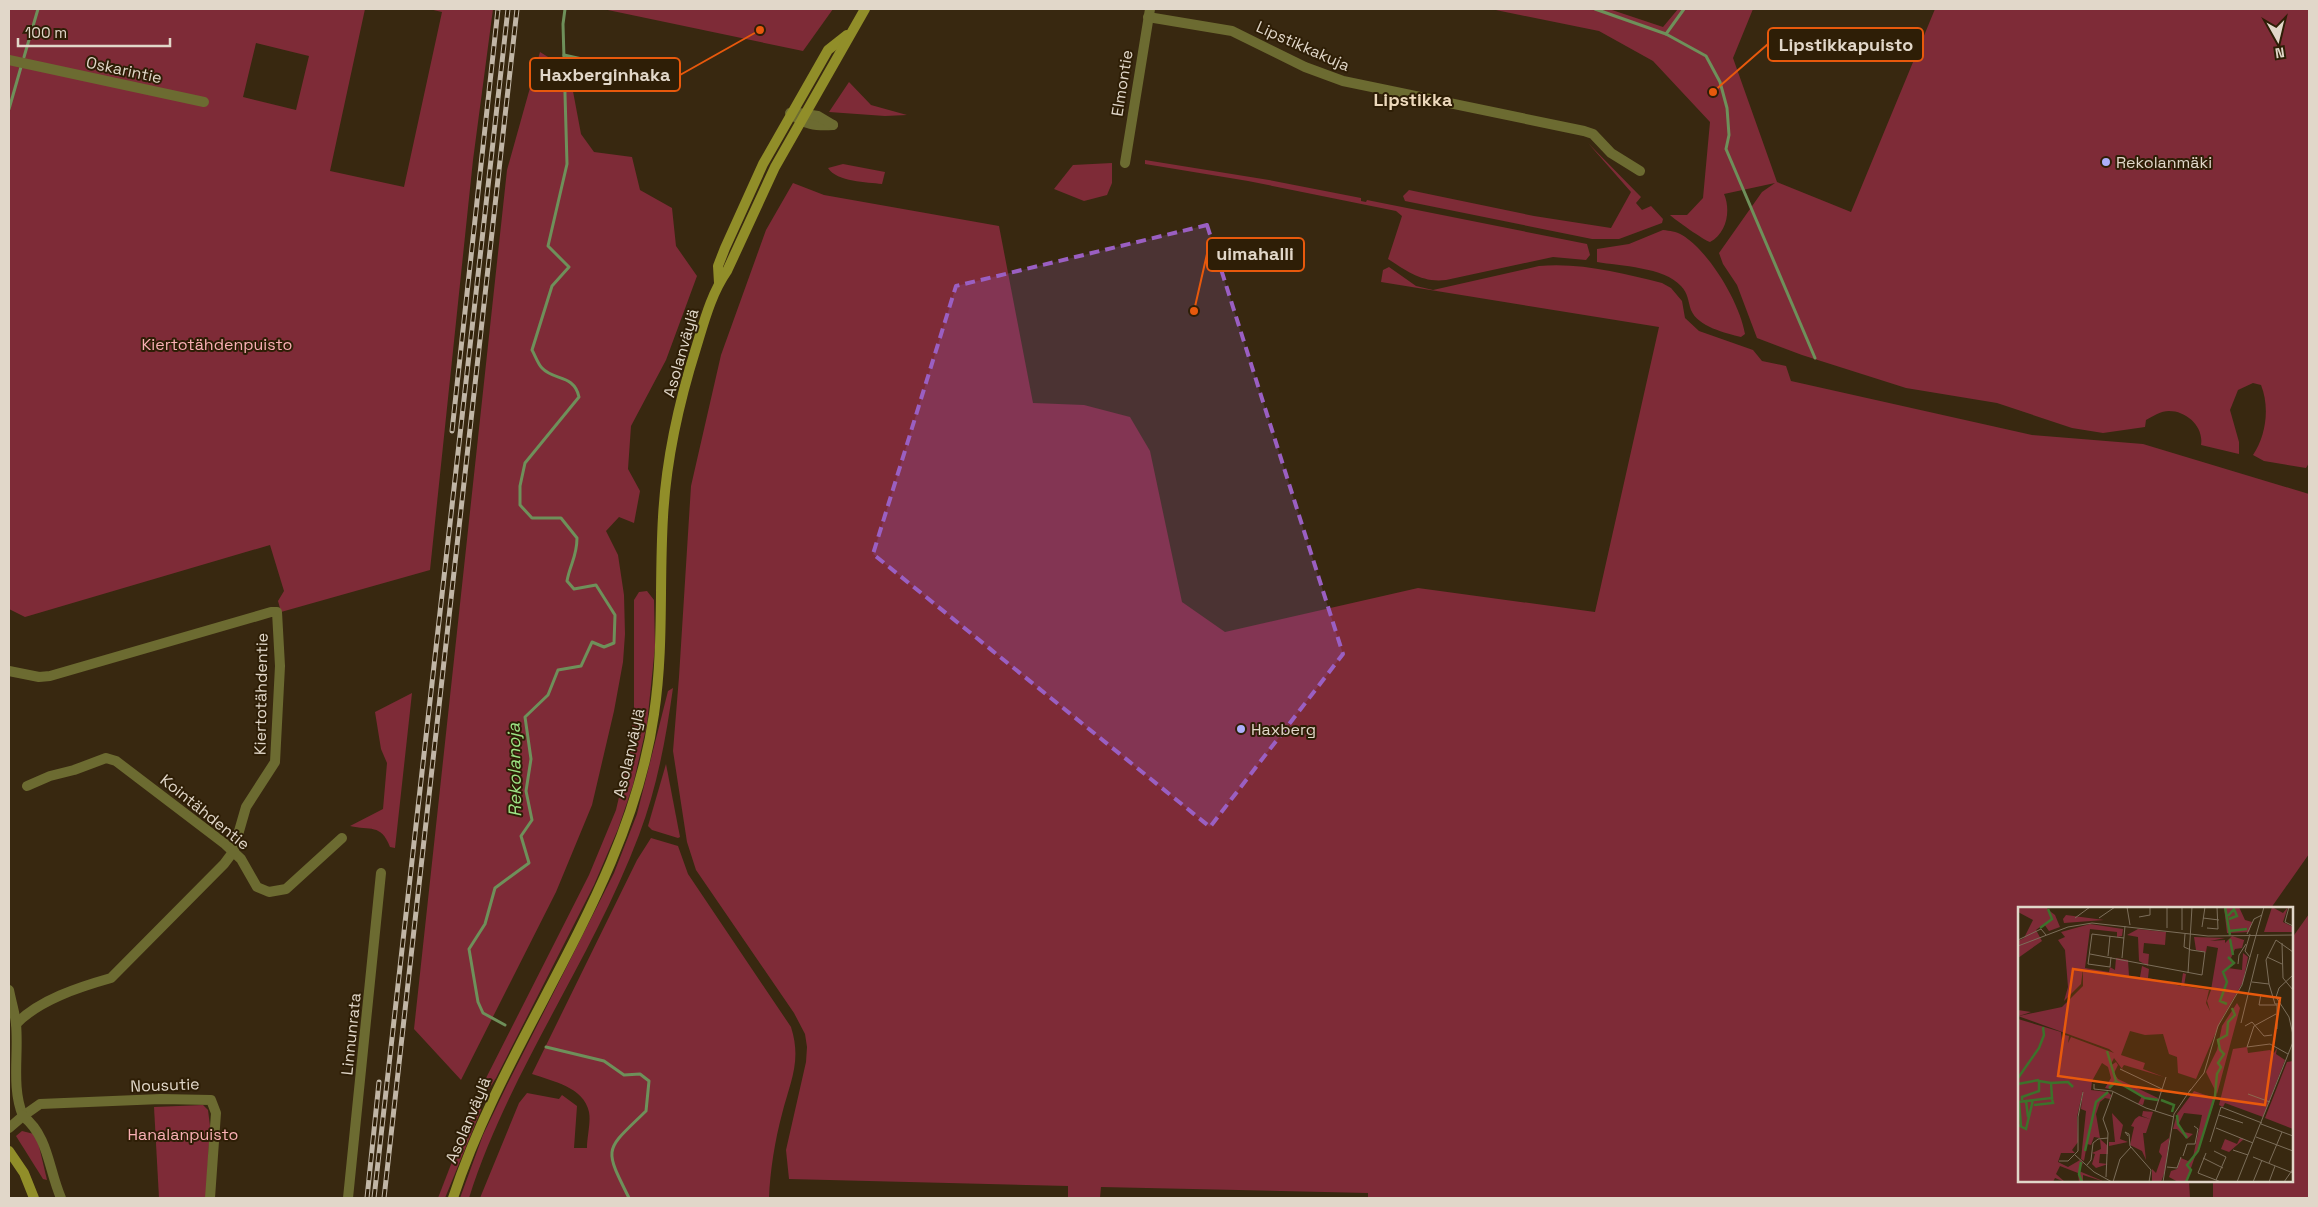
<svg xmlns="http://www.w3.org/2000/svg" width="2318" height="1207" font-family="'Space Grotesk',sans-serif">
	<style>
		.green { fill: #7e2b37; fill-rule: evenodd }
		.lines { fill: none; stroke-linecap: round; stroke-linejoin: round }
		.stream { stroke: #6e905a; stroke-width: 3 }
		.street { stroke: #6c6b31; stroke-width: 10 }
		.secondary { stroke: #918e29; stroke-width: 10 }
		.rail-casing { stroke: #c1b6a6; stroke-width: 5 }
		.rail { stroke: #2e1e06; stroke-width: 3; stroke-dasharray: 9; stroke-linecap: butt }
		.marked { fill: #9a5fc2; fill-opacity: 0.2; stroke: #9a5fc2; stroke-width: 4; stroke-dasharray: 10 6; stroke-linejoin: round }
		.poi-dot { fill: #adaffb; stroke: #2e1e06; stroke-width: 2 }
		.labels { text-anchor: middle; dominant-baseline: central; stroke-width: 4; stroke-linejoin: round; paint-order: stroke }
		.street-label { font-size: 16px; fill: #e1d7c9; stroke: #2e1e06 }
		.poi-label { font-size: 16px; fill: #e1d7c9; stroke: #2e1e06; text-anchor: start }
		.park-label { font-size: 16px; fill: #fab0b5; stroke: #2e1e06 }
		.neighbourhood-label { font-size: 18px; font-weight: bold; fill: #edd9bc; stroke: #2e1e06 }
		.water-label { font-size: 18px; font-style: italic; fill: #9de686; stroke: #2e1e06 }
		.inset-river { fill: none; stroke: #3d712b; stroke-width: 2.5 }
		.inset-road { fill: none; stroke: #7c6e5a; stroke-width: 1 }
		.view { fill: #e8590c; fill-opacity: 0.15; stroke: #e8590c; stroke-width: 2.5 }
		.inset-edge { fill: none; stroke: #e1d7c9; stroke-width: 2.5 }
		.leader { fill: none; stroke: #e8590c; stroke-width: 2 }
		.callout-dot { fill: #e8590c; stroke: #2e1e06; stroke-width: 2 }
		.callout { fill: #2e1e06; stroke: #e8590c; stroke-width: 2 }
		.callout-label { font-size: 18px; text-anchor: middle; font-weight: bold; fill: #e1d7c9 }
	</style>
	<rect width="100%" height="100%" fill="#382810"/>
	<g class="green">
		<path d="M9 9H365L330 171 404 187 442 12 429 9H493L473 160 430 570 281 612 278 601 284 591 270 545 25 617 9 609ZM256 43 309 56 296 110 243 97Z"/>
		<path d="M603 9H833L803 51Z"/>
		<path d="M1491 9H1609L1663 27 1678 9H1753L1733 58 1777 182 1851 212 1935 9H2309V463L2306 468 2264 461 2253 455C2266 436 2270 407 2261 385L2253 383 2238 390 2230 410 2239 442V454L2201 445C2204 427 2187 411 2169 411 2161 411 2153 416 2146 420L2145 427 2103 433 2072 428 1997 403 1906 388 1802 355 1757 338 1737 285 1723 264 1719 253 1762 192 1775 183 1724 194C1731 210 1727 233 1710 242 1705 241 1674 219 1670 215H1687L1703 198 1710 122 1653 61 1599 31Z"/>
		<path d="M540 52 569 70 581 134 594 152 632 157 640 190 672 208 676 246 697 276 666 360 631 426 628 469 640 491 634 523 619 517 606 531 618 555 624 595 625 634 623 662 614 711 592 805 556 892 461 1080 414 1029 507 170Z"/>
		<path d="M849 82 871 105 907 115 885 116 829 112Z"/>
		<path d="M1588 143 1641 197 1636 203 1642 210 1651 206 1663 219 1662 223 1619 239H1592L1405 201 1403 196 1409 190 1534 216 1611 228 1631 192Z"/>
		<path d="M1145 160 1269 180 1361 198V201L1366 202 1367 200 1587 244 1590 255 1586 260 1553 257 1446 280C1422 283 1407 271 1388 259L1402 216 1396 211 1248 181 1145 164Z"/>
		<path d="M1112 163V183L1107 195 1084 201 1054 189 1073 165Z"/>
		<path d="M843 164 885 172 882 184C867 182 837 182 828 168Z"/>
		<path d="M793 183 824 195 999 226 1033 403 1084 405 1130 417 1150 451 1182 602 1225 632 1418 588 1595 612 1659 327 1381 282 1383 270 1389 267 1416 286 1433 290 1539 266C1579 262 1623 273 1662 283L1671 288 1682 301 1685 318 1699 331 1753 350 1762 361 1786 366 1791 381 2032 435 2143 444 2309 494V854L2271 908H2019V1181H2189L2190 1198H1368V1193L1101 1187 1100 1198H1068V1186L789 1179 786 1150 806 1062 807 1047 805 1034 794 1013 696 870 687 842 673 751 679 677 691 486 721 355 766 230Z"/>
		<path d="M1663 230C1670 231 1676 231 1682 235 1709 251 1740 303 1745 334L1741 337C1726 333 1698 327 1691 310 1688 301 1688 293 1681 286 1664 267 1620 266 1597 262V249L1629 244Z"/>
		<path d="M647 591 654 600 655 647 647 724 633 785 618 829 594 885 496 1078 486 1094 482 1092 481 1088 589 875 616 810 629 754 634 710V600L639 592Z"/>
		<path d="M673 688C666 738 657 788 639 835 592 960 509 1071 469 1198H460L483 1135 507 1085 614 873 637 814 668 691Z"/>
		<path d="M412 693 395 848 390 847C381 823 370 831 350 826L383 809 387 763 381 749 375 712Z"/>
		<path d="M666 764 680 837 678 838 652 830 648 826Z"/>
		<path d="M651 838 678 846 688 874 791 1027C802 1061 790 1082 782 1114 775 1140 770 1171 769 1198H480L519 1103 527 1093 559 1099 562 1095 577 1106 574 1148H587C587 1137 591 1122 589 1112 584 1087 552 1081 532 1074L637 860Z"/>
		<path d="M2309 914V1198H2213V1181H2292V938Z"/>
		<path d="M479 1101 481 1110 445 1198H438L474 1105Z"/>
		<path d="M203 1105 208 1110 210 1126 206 1198H159L154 1107Z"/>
		<path d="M22 1131 34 1134 38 1142 47 1180 43 1179 16 1136Z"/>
	</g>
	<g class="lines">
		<g class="stream">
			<path d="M1595 9 1666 34 1684 9"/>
			<path d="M1666 34 1706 56 1720 82 1727 108 1729 135 1726 149 1815 358"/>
			<path d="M564 55 591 61"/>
			<path d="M24 57 38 9"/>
			<path d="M605 66 616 77 631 76 639 81 661 83"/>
			<path d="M9 109 21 67"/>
			<path d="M505 1025 483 1013 478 1002 469 949 485 924 495 888 529 863 521 836 532 820 526 791 531 759 525 717 548 695 558 670 581 666 592 642 604 647 614 643 615 615 596 585 574 589 567 581C570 564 577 557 577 538L561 518H532L520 505V486L525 463 579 397C574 374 554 381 542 368 538 364 535 355 532 350L552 286 569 267 548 246 567 164 563 24 565 9"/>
			<path d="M546 1047 604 1061 624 1075 640 1074 649 1081 646 1111C605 1151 603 1146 629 1198"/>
		</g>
		<g class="street">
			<path d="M1148 17 1232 31 1305 67 1343 81 1584 131 1593 134 1611 153 1640 171"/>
			<path d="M9 60 204 102"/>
			<path d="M790 113C805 125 815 126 833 125"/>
			<path d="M798 113 818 116 833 125"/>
			<path d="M1125 163 1150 9"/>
			<path d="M9 671 39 677 50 676 271 612H277L280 666 275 762 246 807 233 852 224 864 111 978C79 987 39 1000 16 1024"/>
			<path d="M27 786 50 776 74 770 106 758 116 761 225 844 241 859 257 887 269 892 286 889 342 838"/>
			<path d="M9 990C11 1001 15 1013 16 1024 19 1054 11 1087 23 1116L40 1104 161 1099 211 1100 216 1113 210 1198"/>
			<path d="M9 1128 23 1116C49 1137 48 1168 61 1198"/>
			<path d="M348 1198 381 873"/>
		</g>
		<g class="secondary">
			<path d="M719 283 718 266 725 248 763 164 828 50 847 35"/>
			<path d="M9 1151 24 1173 34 1198"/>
			<path d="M453 1198C507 1032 629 890 654 714 664 648 659 583 663 517 666 461 679 402 696 348 704 322 711 294 727 271L775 167 865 9"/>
		</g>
		<defs>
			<g id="rail">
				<path d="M452 431 498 9"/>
				<path d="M367 1198 379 1082"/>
				<path d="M374 1198 508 9"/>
				<path d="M384 1198 517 9"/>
			</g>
		</defs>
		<use href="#rail" class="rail-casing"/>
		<use href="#rail" class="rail"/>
	</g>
	<path class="marked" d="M1207 225 1343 654 1210 827 873 554 956 286Z"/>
	<g class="poi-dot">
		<circle cx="2106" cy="162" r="5"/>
		<circle cx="1241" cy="729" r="5"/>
	</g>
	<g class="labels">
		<g class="street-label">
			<text transform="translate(1303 46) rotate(24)">Lipstikkakuja</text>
			<text transform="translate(124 70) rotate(12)">Oskarintie</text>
			<text transform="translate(1122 83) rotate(-81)">Elmontie</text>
			<text transform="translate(681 353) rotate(-74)">Asolanväylä</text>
			<text transform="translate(261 694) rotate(-89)">Kiertotähdentie</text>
			<text transform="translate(629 753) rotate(-77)">Asolanväylä</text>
			<text transform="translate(205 812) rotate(39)">Kointähdentie</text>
			<text transform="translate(351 1034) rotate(-84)">Linnunrata</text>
			<text transform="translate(165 1085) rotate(-2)">Nousutie</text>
			<text transform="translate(468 1120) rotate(-67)">Asolanväylä</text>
		</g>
		<g class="poi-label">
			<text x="2116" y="162">Rekolanmäki</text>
			<text x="1251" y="729">Haxberg</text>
		</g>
		<g class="park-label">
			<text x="217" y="344">Kiertotähdenpuisto</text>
			<text x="183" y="1134">Hanalanpuisto</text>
		</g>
		<g class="neighbourhood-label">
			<text x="1413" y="99">Lipstikka</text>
		</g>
		<g class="water-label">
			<text transform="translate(514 770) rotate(-91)">Rekolanoja</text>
		</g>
	</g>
	<g transform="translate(2018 907)">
		<rect width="275" height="275" fill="#382810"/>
		<path d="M0 0H31L29 2 37 8 42 20 31 24 26 17 18 23 24 34 0 51V34L6 31 15 13 0 5ZM206 0H221L227 13 234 15 231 25 209 26ZM254 0 265 6 270 0 265 15 275 20V25H246ZM48 8 86 13 46 16 45 12ZM72 17 105 22 104 29 99 30V25L72 22 67 61 91 65 92 60 97 63 98 51 110 53 111 69 122 70 124 59 131 62 130 71 163 79 165 66 168 67 166 79 191 83 188 96 192 104 189 94 193 83 200 41 189 39 188 45 178 43 176 30 207 31 192 34 207 33V36L214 29 226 33 227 30 224 41 217 42 213 51 217 57 210 61 224 63 225 46 230 50 225 75 203 113 178 172 160 166 159 150 151 147 145 127 127 128 112 124 103 148 127 156 125 162 146 170 106 158 104 161 107 166 96 151 92 159 98 155 100 158 96 166 100 172 140 191 139 194 127 191 125 198 120 197 124 189 99 175 92 182 87 181 93 171 90 160 84 156 74 174 73 183 90 185 93 188 92 192 87 191 82 195 78 207 82 231 76 230 73 238 69 237 66 254 63 252 68 204 63 202 65 183 59 210 60 235 54 243 57 246H43L40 255 50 260 62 253 65 256 61 264 87 275 65 268V275H61L60 266 42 259 38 267 47 275 37 271 35 275H0V112L43 125 44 133 47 128 51 129 50 136 53 130 96 146 91 142 0 109V103L13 105 1 109 44 100 65 79V62L63 77 46 94 50 80 47 43 40 33 47 30 43 25ZM120 22 148 25 147 38 126 36 125 46 131 47 130 59 121 54 120 30 109 28ZM219 96 222 101 199 187 188 165 199 143 204 119ZM229 140 230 146 252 143 256 146 259 141 258 147 267 153 245 210 207 196 205 200 201 198 215 142ZM275 154V222L247 211 269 155ZM176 184 196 191V196L168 275H160L151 270 153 264 159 262 163 251 170 254 175 250 184 208 166 206 160 218 166 225 175 227 169 232 159 222H155L159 207ZM126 203 135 205 128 226H125L128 253 124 244 112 238 116 220 113 219 117 212 121 209 132 212 124 209 125 204 134 205ZM94 206 105 218 102 232 110 235 91 239V235H97ZM153 219 147 264 143 275H134V262L138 266 144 249 141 245 143 237 151 231ZM222 231 226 232 211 245 203 242 207 232 219 237ZM82 232 90 239V247H82L81 256 90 257 78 261 74 257 77 247 74 246 83 242Z" fill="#7e2b37"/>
		<path class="inset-river" d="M207 0 212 28M210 9 216 2 219 9 211 12M22 21 34 12 30 2M211 24 229 22M212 32 215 48M209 97 202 94 209 75 205 65 216 56 210 50M89 144 98 174M0 171 21 141 26 128 25 120M0 177 21 173M91 181 98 174 127 191 140 193M4 193V190L21 184V174L33 176M143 193 156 198 154 205M8 194 10 210M0 195 34 191 33 176 50 175 55 180M1 195 3 219M16 198 35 196 34 192M159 208 160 217 169 231M0 218 8 222 15 193M67 244 78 195 90 185M63 255 61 267 64 275M168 275 173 263 169 258 180 244 197 189 199 167 203 160 200 156 206 147 202 143 200 133 209 128 210 115 217 108 214 101"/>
		<path class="inset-road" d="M109 0 112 18M149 0V21M164 0V23M271 0 267 15 275 19M121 10 132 8V0M57 11 72 0M81 11 97 0M185 11 201 13M184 20 187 0M189 21 200 22 199 0M167 27 166 40 173 43M229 27 236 12 244 8M0 33 23 22 28 28M264 36 265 71 275 83M0 39 50 20 74 16 190 29 275 28M72 47 184 68 187 45 173 43M90 49 92 29M93 50 92 60 70 57 74 27 106 31M232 50 227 44 232 27M249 50 264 57M104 51 107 19M220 57 221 48 228 37M170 66 174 0M275 68 261 81 258 90 271 110 275 128M234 75 251 77M243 87 241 98H259V122M261 97H257L251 77 248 53 258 33 275 45M258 107 236 119 229 140 252 137 270 147M223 116 240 47M227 119 234 115 246 129 254 128M102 162 144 182M76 177V182L94 184 128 201 156 210M171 185 186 166 200 119 224 78 246 0M230 187 252 195M137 204 148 170M201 208 225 216M243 217 275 229M198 221 235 236M110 229 107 225 111 227 112 239 133 263 131 275M238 230 275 244M192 235 203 200 244 216M215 243 230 248M196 244 208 250 198 273M188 246 180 266 203 275M57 248 76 265 94 275M165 249 169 237H177L180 222 176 219M235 250 275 266M185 251 205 261M41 254H50L60 244V210L65 185M251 256 264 225M69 258 73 253 75 236 80 232 90 231M149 260 159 261 163 250M88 270 90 226 85 212 95 185M95 275 102 252 113 240M145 275 156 207 173 182M219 275 275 135M235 275 244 253M251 275 257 259M266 275 275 262"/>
		<path class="view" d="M55 62 262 91 247 198 40 169Z"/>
		<rect width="275" height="275" class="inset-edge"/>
	</g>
	<path class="leader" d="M1713 92L1768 44M760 30L680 75M1194 311L1207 254"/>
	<g class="callout-dot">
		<circle cx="1713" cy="92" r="5"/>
		<circle cx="760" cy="30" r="5"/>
		<circle cx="1194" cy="311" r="5"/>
	</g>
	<g class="callout">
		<rect x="1768" y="28" width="155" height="33" rx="5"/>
		<rect x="530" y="58" width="150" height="33" rx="5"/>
		<rect x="1207" y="238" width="97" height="33" rx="5"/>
	</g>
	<g class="callout-label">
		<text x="1846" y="51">Lipstikkapuisto</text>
		<text x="605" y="81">Haxberginhaka</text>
		<text x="1255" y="260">uimahalli</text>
	</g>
	<rect width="2318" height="1207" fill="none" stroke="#e1d7c9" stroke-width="20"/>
	<g transform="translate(2278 40) rotate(172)" stroke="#2e1e06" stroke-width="4" paint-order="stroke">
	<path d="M0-4L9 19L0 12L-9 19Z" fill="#e1d7c9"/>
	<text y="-8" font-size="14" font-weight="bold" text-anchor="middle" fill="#e1d7c9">N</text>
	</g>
	<path d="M18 38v8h152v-8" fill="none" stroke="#e1d7c9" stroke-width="2.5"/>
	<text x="25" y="38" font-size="15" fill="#e1d7c9" stroke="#2e1e06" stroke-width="4" paint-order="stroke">100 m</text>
</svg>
